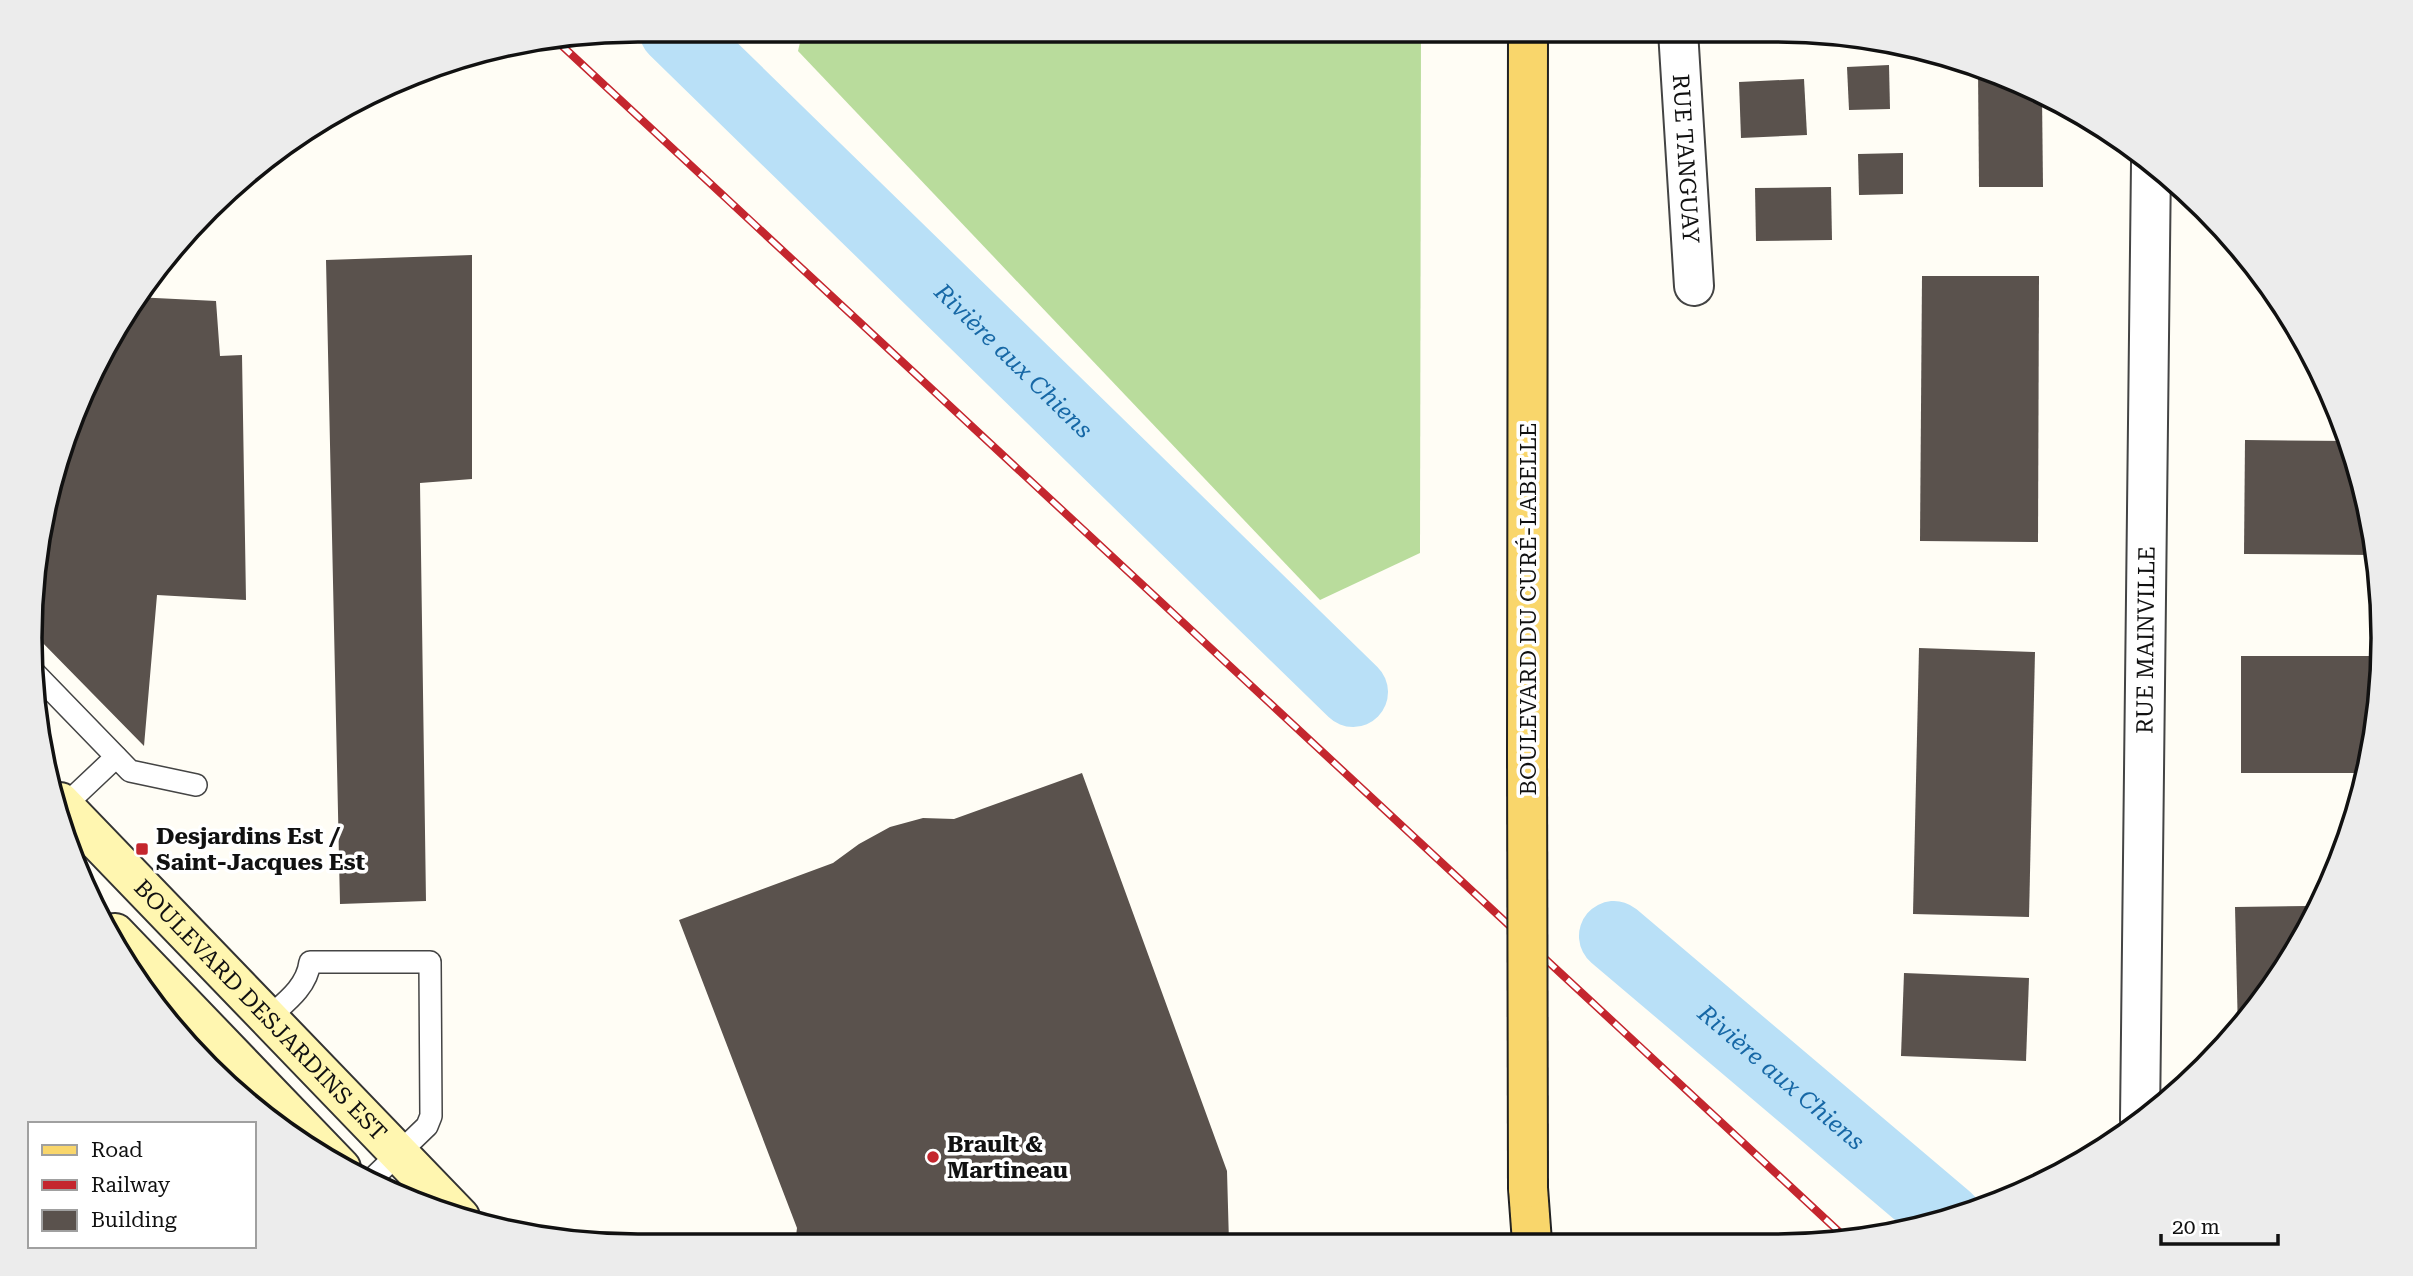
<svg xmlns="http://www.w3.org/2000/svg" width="2413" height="1276" font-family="'Roboto Serif',serif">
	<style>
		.forest { fill: #b9dc9c }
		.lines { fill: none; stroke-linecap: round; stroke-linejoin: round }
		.river { stroke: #b9e0f7; stroke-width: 70 }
		.building { fill: #5a524d }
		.lane-casing { stroke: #444; stroke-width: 24 }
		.street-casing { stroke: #444; stroke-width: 42 }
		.secondary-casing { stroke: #333; stroke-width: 42 }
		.primary-casing { stroke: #222; stroke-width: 42 }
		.lane { stroke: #fff; stroke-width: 21 }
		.street { stroke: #fff; stroke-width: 38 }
		.secondary { stroke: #fff6b0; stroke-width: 38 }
		.primary { stroke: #f9d66b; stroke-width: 38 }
		.rail-casing { stroke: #c4262e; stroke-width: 8 }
		.rail { stroke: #fff; stroke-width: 5; stroke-dasharray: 16; stroke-linecap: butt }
		.primary-bridge-casing { stroke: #222; stroke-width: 42; stroke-linecap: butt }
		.primary-bridge { stroke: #f9d66b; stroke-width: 38 }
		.poi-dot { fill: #c4262e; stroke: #fff; stroke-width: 2.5 }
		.labels { text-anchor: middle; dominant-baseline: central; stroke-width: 7; stroke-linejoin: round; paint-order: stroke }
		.street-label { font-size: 23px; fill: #111; stroke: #fff }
		.poi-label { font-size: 23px; font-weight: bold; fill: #111; stroke: #fff; text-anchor: start }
		.water-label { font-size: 24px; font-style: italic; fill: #1768a6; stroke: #fff }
		.rim { fill: none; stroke: #111; stroke-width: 3.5 }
	</style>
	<rect width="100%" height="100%" fill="#fffdf5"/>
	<path class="forest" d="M803 30 1413 31 1421 33 1420 553 1320 600 798 51Z"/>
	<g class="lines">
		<g class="river">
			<path id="s1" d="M674 30 1353 692"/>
			<path id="s2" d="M1614 936 1948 1219"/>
		</g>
	</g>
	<g class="building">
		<path d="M1846 36 1886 43V44L1846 45Z"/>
		<path d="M1889 65 1890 109 1849 110 1847 67Z"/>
		<path d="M1978 69 2042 96 2043 187H1979Z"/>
		<path d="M1804 79 1807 135 1741 138 1739 82Z"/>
		<path d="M1903 153V194L1859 195 1858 154Z"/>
		<path d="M1831 187 1832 240 1756 241 1755 188Z"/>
		<path d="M472 255V479L420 483 426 901 340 904 326 260Z"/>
		<path d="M1922 276H2039L2038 542 1920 541Z"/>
		<path d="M135 297 216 301 220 356 242 355 246 600 157 595 144 746 35 635 50 481Z"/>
		<path d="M2245 440 2348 441 2362 480 2375 555 2244 554Z"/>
		<path d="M1919 648 2035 652 2029 917 1913 914Z"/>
		<path d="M2241 656H2380L2378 717 2365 773H2241Z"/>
		<path d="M1082 773 1227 1171 1229 1243 795 1244 797 1228 679 920 833 863 859 844 890 827 923 818 954 819Z"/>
		<path d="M2308 906V928L2302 942 2238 1032 2235 907Z"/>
		<path d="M1904 973 2029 978 2026 1061 1901 1056Z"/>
	</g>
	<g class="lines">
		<defs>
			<g id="lane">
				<path d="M32 670 130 771 196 785"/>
				<path d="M62 808 116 757"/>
				<path d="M268 1018C286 1002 307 987 310 962H430L431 1116 427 1126 371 1180"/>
			</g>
			<g id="street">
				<path id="s3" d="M1678 31 1694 286"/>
				<path id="s4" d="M2140 1120 2151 163"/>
			</g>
			<g id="secondary">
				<path id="s5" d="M60 802 460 1217"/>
				<path d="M115 933 341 1168"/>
			</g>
			<g id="primary">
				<path d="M1527 754 1528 31"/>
				<path d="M1528 1188 1532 1242"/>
			</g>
		</defs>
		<use href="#lane" class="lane-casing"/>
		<use href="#street" class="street-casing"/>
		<use href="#secondary" class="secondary-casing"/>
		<use href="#primary" class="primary-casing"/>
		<use href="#lane" class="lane"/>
		<use href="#street" class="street"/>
		<use href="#secondary" class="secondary"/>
		<use href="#primary" class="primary"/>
		<defs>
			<path id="rail" d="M559 43 1849 1241"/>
		</defs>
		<use href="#rail" class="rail-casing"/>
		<use href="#rail" class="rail"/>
		<defs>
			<path id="primary-bridge" d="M1527 754 1528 1188"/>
		</defs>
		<use href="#primary-bridge" class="primary-bridge-casing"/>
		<use href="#primary-bridge" class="primary-bridge"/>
	</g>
	<g class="poi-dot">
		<rect x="135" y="842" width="14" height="14" rx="3.5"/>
		<circle cx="933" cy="1157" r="7"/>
	</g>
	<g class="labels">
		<g class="street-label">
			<text stroke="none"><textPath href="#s3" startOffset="128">RUE TANGUAY</textPath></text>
			<text transform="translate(1528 609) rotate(-90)">BOULEVARD DU CURÉ-LABELLE</text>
			<text stroke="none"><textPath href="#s4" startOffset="480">RUE MAINVILLE</textPath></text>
			<text stroke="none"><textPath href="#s5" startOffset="289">BOULEVARD DESJARDINS EST</textPath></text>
		</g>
		<g class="poi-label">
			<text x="156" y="836">Desjardins Est /<tspan x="156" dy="26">Saint-Jacques Est</tspan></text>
			<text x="947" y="1144">Brault &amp;<tspan x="947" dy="26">Martineau</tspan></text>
		</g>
		<g class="water-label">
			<text stroke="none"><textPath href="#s1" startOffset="474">Rivière aux Chiens</textPath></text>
			<text stroke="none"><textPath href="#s2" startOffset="219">Rivière aux Chiens</textPath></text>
		</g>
	</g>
	<path d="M0 0H2413V1276H0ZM638 42H1775A596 596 0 0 1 2371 638V638A596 596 0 0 1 1775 1234H638A596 596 0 0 1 42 638V638A596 596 0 0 1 638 42Z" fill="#ececec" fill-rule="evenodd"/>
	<path class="rim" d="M638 42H1775A596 596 0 0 1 2371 638V638A596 596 0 0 1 1775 1234H638A596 596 0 0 1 42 638V638A596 596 0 0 1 638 42Z"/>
	<rect x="28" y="1122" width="228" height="126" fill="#ffffff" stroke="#a0a0a0" stroke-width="2"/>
	<rect x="42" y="1145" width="35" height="10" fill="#f9d66b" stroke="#a0a0a0" stroke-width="2"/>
	<text x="91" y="1157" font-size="21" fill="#111111">Road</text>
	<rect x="42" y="1180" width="35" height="10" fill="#c4262e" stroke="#a0a0a0" stroke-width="2"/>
	<text x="91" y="1192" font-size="21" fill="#111111">Railway</text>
	<rect x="42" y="1210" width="35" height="21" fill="#5a524d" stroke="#a0a0a0" stroke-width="2"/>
	<text x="91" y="1227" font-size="21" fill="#111111">Building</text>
	<path d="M2161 1234v10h117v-10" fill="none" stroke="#111111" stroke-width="3.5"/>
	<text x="2172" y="1234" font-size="21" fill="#111111" stroke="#ffffff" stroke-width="5" paint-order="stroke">20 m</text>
</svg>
